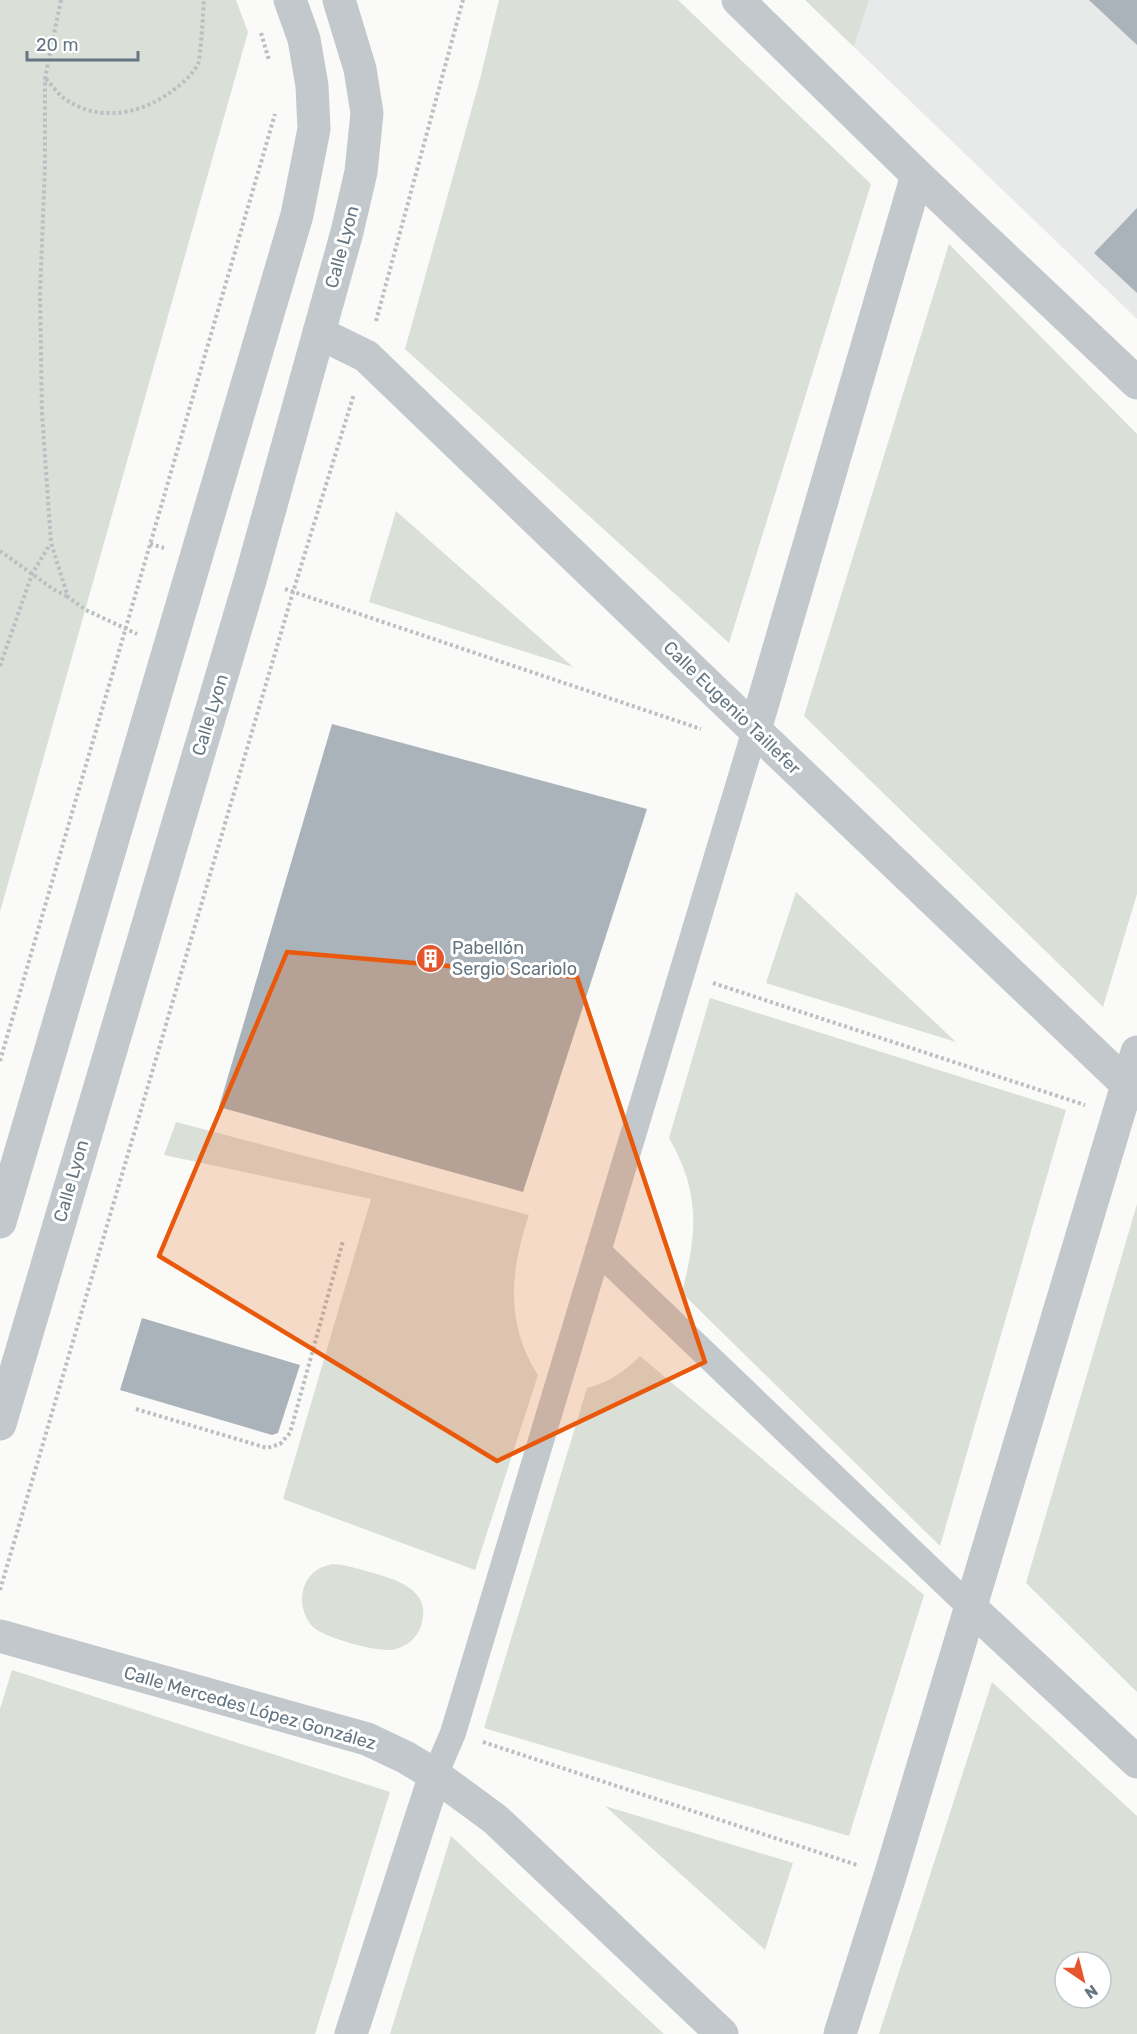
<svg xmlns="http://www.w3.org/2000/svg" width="1137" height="2034" font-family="Rubik,sans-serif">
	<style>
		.built { fill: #e8e9e9 }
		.green { fill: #dadfd7; fill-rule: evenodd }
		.building { fill: #aab3b9 }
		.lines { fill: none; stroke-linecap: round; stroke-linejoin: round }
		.path { stroke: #bbbfc2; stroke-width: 4; stroke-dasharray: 3 3; stroke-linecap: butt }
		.pedestrian { stroke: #c3c8cc; stroke-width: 26 }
		.minor { stroke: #c3c8cc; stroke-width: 33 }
		.tertiary { stroke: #c3c8cc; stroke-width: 33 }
		.marked { fill: #e8590c; fill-opacity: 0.2; stroke: #e8590c; stroke-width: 4.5; stroke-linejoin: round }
		.labels { text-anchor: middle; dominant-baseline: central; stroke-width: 6; stroke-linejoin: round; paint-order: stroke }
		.street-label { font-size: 18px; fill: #657683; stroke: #fff }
		.poi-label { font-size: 18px; fill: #657683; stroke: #fff; text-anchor: start }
	</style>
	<rect width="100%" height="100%" fill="#fafaf8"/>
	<path class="built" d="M869 0H1137V319L854 47Z"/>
	<g class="green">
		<path d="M0 0H236L248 32 0 912Z"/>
		<path d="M499 0H678L871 184 729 643 405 349 480 79Z"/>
		<path d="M805 0H869L854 47Z"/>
		<path d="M949 244 1137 434V894L1103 1007 804 716Z"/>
		<path d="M396 511 573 667 369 602Z"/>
		<path d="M796 892 956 1042 766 983Z"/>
		<path d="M710 998 1066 1110 940 1546 682 1293C697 1232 701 1194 669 1138Z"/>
		<path d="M176 1122 529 1215C510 1270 505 1324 538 1375L475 1570 283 1499 371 1199 164 1155Z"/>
		<path d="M1137 1204V1692L1026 1583Z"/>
		<path d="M640 1356 924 1595 849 1836 484 1728 587 1388C608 1383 625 1371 640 1356Z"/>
		<path d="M333 1564C347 1565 359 1569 373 1573 398 1580 433 1591 421 1626 417 1638 408 1645 396 1649 381 1654 325 1638 313 1627 297 1610 298 1580 320 1568 324 1566 329 1565 333 1564Z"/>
		<path d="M12 1670 390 1792 315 2034H0V1709Z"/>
		<path d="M992 1682 1137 1816V2034H879ZM1065 1962H1101V1998H1065Z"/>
		<path d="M605 1806 793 1863 765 1950Z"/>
		<path d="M451 1836 664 2034H390Z"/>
	</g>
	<g class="building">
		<path d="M1089 0H1137V45Z"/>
		<path d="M1137 208V293L1094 253Z"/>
		<path d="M332 724 647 809 523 1192 219 1107Z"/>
		<path d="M142 1318 300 1365 278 1433 272 1435 120 1390Z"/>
	</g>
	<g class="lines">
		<g class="path">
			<path d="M61 0 45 78V166L40 294 42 413 51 543 68 597 86 610 137 634"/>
			<path d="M261 33 269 60"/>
			<path d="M46 79C51 84 56 91 61 96 94 122 136 116 168 94 178 87 192 76 198 64 201 56 203 12 204 0"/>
			<path d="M376 321 463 0"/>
			<path d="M150 544 164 548"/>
			<path d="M0 551 53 589 68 597"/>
			<path d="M285 589 701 729"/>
			<path d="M0 666 32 574 50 544"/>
			<path d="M713 983 1085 1105"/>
			<path d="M0 1061 275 114"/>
			<path d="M136 1409 267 1448 280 1444 290 1433 343 1241"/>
			<path d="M0 1590 293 592 354 394"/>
			<path d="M483 1742 857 1865"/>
		</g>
		<g class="pedestrian">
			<path d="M598 1251 970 1607"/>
			<path d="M435 1775 453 1733 755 730"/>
		</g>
		<g class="minor">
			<path d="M738 0 917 175 1137 383"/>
			<path d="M319 333 366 356 755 730 1137 1094"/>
			<path d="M755 730 917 175"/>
			<path d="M970 1607 1137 1762"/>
			<path d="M0 1636 367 1739 405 1757 435 1775 495 1819 722 2034"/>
			<path d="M351 2034 435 1775"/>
			<path d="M840 2034 890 1876 1137 1052"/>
		</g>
		<g class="tertiary">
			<path d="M0 1222 297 215 314 129 312 86 304 39 290 0"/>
			<path d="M0 1424 251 577 347 232 361 172 367 113 360 69 339 0"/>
		</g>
	</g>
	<path class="marked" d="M287 952 577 977 705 1362 497 1461 159 1256Z"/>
	<defs>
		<symbol id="building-disc" viewBox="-11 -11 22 22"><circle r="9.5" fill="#e4572e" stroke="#fff"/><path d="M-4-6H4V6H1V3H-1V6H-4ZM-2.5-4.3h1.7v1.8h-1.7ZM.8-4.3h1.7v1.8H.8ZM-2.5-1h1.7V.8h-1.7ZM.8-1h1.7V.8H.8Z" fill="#fff"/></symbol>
	</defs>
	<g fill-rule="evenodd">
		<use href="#building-disc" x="414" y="942" width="33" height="33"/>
	</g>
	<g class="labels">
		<g class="street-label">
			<text transform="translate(342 247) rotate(-75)">Calle Lyon</text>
			<text transform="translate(732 708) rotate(44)">Calle Eugenio Taillefer</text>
			<text transform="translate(210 715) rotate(-73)">Calle Lyon</text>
			<text transform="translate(71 1181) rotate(-74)">Calle Lyon</text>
			<text transform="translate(250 1708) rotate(16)">Calle Mercedes López González</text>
		</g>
		<g class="poi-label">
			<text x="452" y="948">Pabellón<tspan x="452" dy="21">Sergio Scariolo</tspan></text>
		</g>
	</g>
	<g transform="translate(1083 1980) rotate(145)"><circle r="28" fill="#ffffff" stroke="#c1c8cd" stroke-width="1.5"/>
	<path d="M0-4.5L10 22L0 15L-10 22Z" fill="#e4572e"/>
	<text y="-9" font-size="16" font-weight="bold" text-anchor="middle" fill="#657683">N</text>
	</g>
	<path d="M27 51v9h111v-9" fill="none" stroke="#657683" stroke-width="3"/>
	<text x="36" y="51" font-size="18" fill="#657683" stroke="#ffffff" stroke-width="4.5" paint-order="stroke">20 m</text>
</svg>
